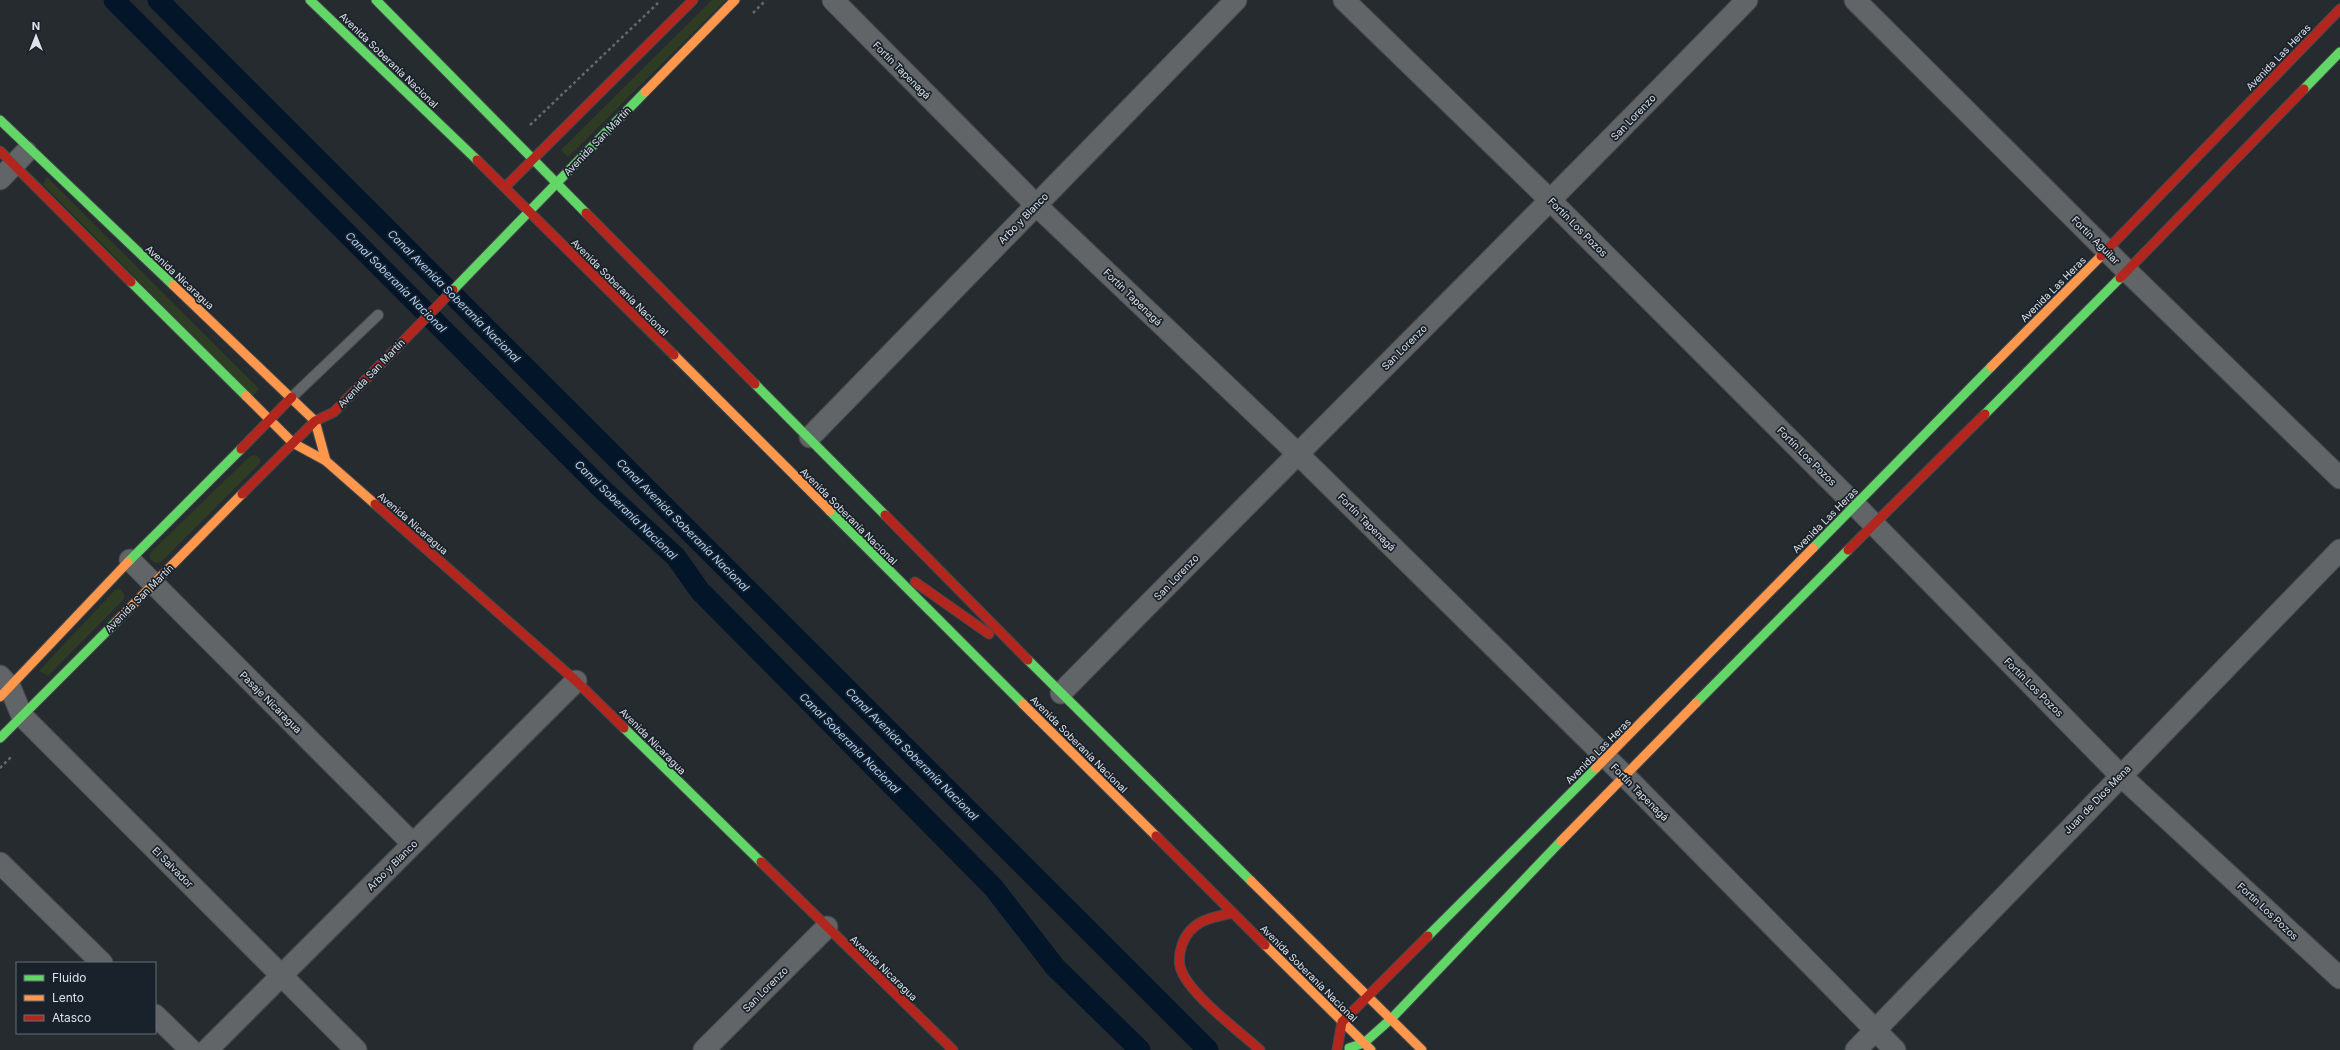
<svg xmlns="http://www.w3.org/2000/svg" width="2340" height="1050" font-family="Inter,sans-serif">
	<style>
		.green { fill: #2e3c24 }
		.lines { fill: none; stroke-linecap: round; stroke-linejoin: round }
		.canal { stroke: #031528; stroke-width: 21 }
		.lane-casing { stroke: #45494d; stroke-width: 12 }
		.street-casing { stroke: #45494d; stroke-width: 23 }
		.fast-casing { stroke: #45494d; stroke-width: 11 }
		.slow-casing { stroke: #45494d; stroke-width: 11 }
		.jam-casing { stroke: #45494d; stroke-width: 11 }
		.path { stroke: #66696c; stroke-width: 2.5; stroke-dasharray: 3 3; stroke-linecap: butt }
		.lane { stroke: #626568; stroke-width: 10 }
		.street { stroke: #626568; stroke-width: 21 }
		.fast { stroke: #63d668; stroke-width: 9 }
		.slow { stroke: #ff974d; stroke-width: 9 }
		.jam { stroke: #b3261e; stroke-width: 9 }
		.labels { text-anchor: middle; dominant-baseline: central; stroke-width: 3.5; stroke-linejoin: round; paint-order: stroke }
		.street-label { font-size: 10px; fill: #dce2e7; stroke: #19212a }
		.water-label { font-size: 11px; font-style: italic; fill: #a9d3fe; stroke: #19212a }
	</style>
	<rect width="100%" height="100%" fill="#262b30"/>
	<g class="green">
		<path d="M712 0H726L568 157 561 150Z"/>
		<path d="M47 177 259 389 253 396 43 184Z"/>
		<path d="M256 455 260 458V463L161 562 156 563 150 559V553L250 456Z"/>
		<path d="M120 589 124 594V599L48 676 39 671 115 590Z"/>
	</g>
	<g class="lines">
		<g class="canal">
			<path d="M114 0 604 491 676 557 700 591 993 887 1055 967 1140 1050"/>
			<path d="M158 0 1208 1050"/>
		</g>
		<defs>
			<path id="lane" d="M292 397 378 315"/>
			<g id="street">
				<path d="M833 0 1036 205 1297 453 1624 775 1895 1050"/>
				<path d="M1344 0 1551 201 1855 505 2120 775 2340 978"/>
				<path d="M1855 0 2127 271 2340 478"/>
				<path d="M0 179 26 152"/>
				<path d="M810 437 1236 0"/>
				<path d="M130 560 413 844"/>
				<path d="M0 676 10 687 22 716 356 1050"/>
				<path d="M1061 693C1289 461 1520 233 1747 0"/>
				<path d="M0 863 102 963"/>
				<path d="M155 1015 191 1050"/>
				<path d="M207 1050 576 681"/>
				<path d="M704 1050 827 927"/>
				<path d="M1856 1050 2340 550"/>
			</g>
			<g id="fast">
				<path d="M310 0 477 160"/>
				<path d="M376 0 586 213"/>
				<path d="M2304 89 2340 52"/>
				<path d="M0 120 173 285"/>
				<path d="M131 282 246 396"/>
				<path d="M453 290 645 92"/>
				<path d="M755 384 885 515"/>
				<path d="M1985 414 2120 278"/>
				<path d="M830 511 1023 704"/>
				<path d="M1813 548 1991 367"/>
				<path d="M128 562 241 449"/>
				<path d="M1028 660 1251 881"/>
				<path d="M1696 703 1848 550"/>
				<path d="M624 728 761 862"/>
				<path d="M0 738 117 621"/>
				<path d="M1428 936 1596 768"/>
				<path d="M1349 1048 1364 1043 1391 1019 1561 841"/>
			</g>
			<g id="slow">
				<path d="M645 92 735 0"/>
				<path d="M173 285 315 421 326 461"/>
				<path d="M674 355 830 511"/>
				<path d="M1991 367 2101 256"/>
				<path d="M246 396 293 443 326 461 375 504"/>
				<path d="M117 621 242 494"/>
				<path d="M0 697 128 562"/>
				<path d="M1023 704 1156 836"/>
				<path d="M1596 768 1813 548"/>
				<path d="M1561 841 1696 703"/>
				<path d="M1251 881 1422 1050"/>
				<path d="M1265 945 1371 1050"/>
			</g>
			<g id="jam">
				<path d="M0 151 131 282"/>
				<path d="M477 160 674 355"/>
				<path d="M505 187 693 0"/>
				<path d="M586 213 755 384"/>
				<path d="M2101 256 2340 9"/>
				<path d="M2120 278 2304 89"/>
				<path d="M241 449 292 397"/>
				<path d="M242 494 315 421 334 412 453 290"/>
				<path d="M375 504 576 681 624 728"/>
				<path d="M885 515 1028 660"/>
				<path d="M1848 550 1985 414"/>
				<path d="M915 582 989 634"/>
				<path d="M1156 836 1265 945"/>
				<path d="M761 862 953 1050"/>
				<path d="M1233 913C1211 917 1190 921 1182 945 1179 954 1178 964 1182 972 1193 997 1239 1031 1260 1050"/>
				<path d="M1337 1050 1342 1022 1428 936"/>
			</g>
		</defs>
		<use href="#lane" class="lane-casing"/>
		<use href="#street" class="street-casing"/>
		<use href="#fast" class="fast-casing"/>
		<use href="#slow" class="slow-casing"/>
		<use href="#jam" class="jam-casing"/>
		<g class="path">
			<path d="M753 13 766 0"/>
			<path d="M530 125 658 3"/>
			<path d="M0 768 11 757"/>
		</g>
		<use href="#lane" class="lane"/>
		<use href="#street" class="street"/>
		<use href="#fast" class="fast"/>
		<use href="#slow" class="slow"/>
		<use href="#jam" class="jam"/>
	</g>
	<g class="labels">
		<g class="street-label">
			<text transform="translate(2278 57) rotate(-46)">Avenida Las Heras</text>
			<text transform="translate(389 60) rotate(44)">Avenida Soberanía Nacional</text>
			<text transform="translate(902 70) rotate(45)">Fortín Tapenagá</text>
			<text transform="translate(1633 117) rotate(-46)">San Lorenzo</text>
			<text transform="translate(597 141) rotate(-46)">Avenida San Martín</text>
			<text transform="translate(1023 218) rotate(-46)">Arbo y Blanco</text>
			<text transform="translate(1578 227) rotate(45)">Fortín Los Pozos</text>
			<text transform="translate(2096 240) rotate(45)">Fortín Aguilar</text>
			<text transform="translate(180 277) rotate(43)">Avenida Nicaragua</text>
			<text transform="translate(620 287) rotate(45)">Avenida Soberanía Nacional</text>
			<text transform="translate(2053 289) rotate(-45)">Avenida Las Heras</text>
			<text transform="translate(1133 297) rotate(44)">Fortín Tapenagá</text>
			<text transform="translate(1404 347) rotate(-45)">San Lorenzo</text>
			<text transform="translate(371 373) rotate(-46)">Avenida San Martín</text>
			<text transform="translate(1807 456) rotate(45)">Fortín Los Pozos</text>
			<text transform="translate(849 516) rotate(45)">Avenida Soberanía Nacional</text>
			<text transform="translate(1825 520) rotate(-45)">Avenida Las Heras</text>
			<text transform="translate(1367 522) rotate(45)">Fortín Tapenagá</text>
			<text transform="translate(413 523) rotate(41)">Avenida Nicaragua</text>
			<text transform="translate(1176 577) rotate(-46)">San Lorenzo</text>
			<text transform="translate(139 598) rotate(-45)">Avenida San Martín</text>
			<text transform="translate(2034 687) rotate(45)">Fortín Los Pozos</text>
			<text transform="translate(271 702) rotate(45)">Pasaje Nicaragua</text>
			<text transform="translate(653 741) rotate(45)">Avenida Nicaragua</text>
			<text transform="translate(1079 744) rotate(45)">Avenida Soberanía Nacional</text>
			<text transform="translate(1598 751) rotate(-45)">Avenida Las Heras</text>
			<text transform="translate(1640 792) rotate(45)">Fortín Tapenagá</text>
			<text transform="translate(2097 799) rotate(-46)">Juan de Dios Mena</text>
			<text transform="translate(392 865) rotate(-45)">Arbo y Blanco</text>
			<text transform="translate(173 867) rotate(45)">El Salvador</text>
			<text transform="translate(2268 911) rotate(43)">Fortín Los Pozos</text>
			<text transform="translate(884 968) rotate(44)">Avenida Nicaragua</text>
			<text transform="translate(1309 973) rotate(45)">Avenida Soberanía Nacional</text>
			<text transform="translate(765 989) rotate(-45)">San Lorenzo</text>
		</g>
		<g class="water-label">
			<text transform="translate(396 282) rotate(45)">Canal Soberanía Nacional</text>
			<text transform="translate(454 296) rotate(45)">Canal Avenida Soberanía Nacional</text>
			<text transform="translate(626 510) rotate(44)">Canal Soberanía Nacional</text>
			<text transform="translate(683 525) rotate(45)">Canal Avenida Soberanía Nacional</text>
			<text transform="translate(850 743) rotate(45)">Canal Soberanía Nacional</text>
			<text transform="translate(912 754) rotate(45)">Canal Avenida Soberanía Nacional</text>
		</g>
	</g>
	<rect x="16" y="962" width="140" height="72" fill="#19212a" stroke="#676e76"/>
	<rect x="24" y="975" width="20" height="6" fill="#63d668" stroke="#676e76"/>
	<text x="52" y="982" font-size="12" fill="#dce2e7">Fluido</text>
	<rect x="24" y="995" width="20" height="6" fill="#ff974d" stroke="#676e76"/>
	<text x="52" y="1002" font-size="12" fill="#dce2e7">Lento</text>
	<rect x="24" y="1015" width="20" height="6" fill="#b3261e" stroke="#676e76"/>
	<text x="52" y="1022" font-size="12" fill="#dce2e7">Atasco</text>
	<g transform="translate(36 36)" stroke="#19212a" stroke-width="3" paint-order="stroke">
	<path d="M0-3L7 15L0 10L-7 15Z" fill="#dce2e7"/>
	<text y="-6" font-size="11" font-weight="bold" text-anchor="middle" fill="#dce2e7">N</text>
	</g>
</svg>
